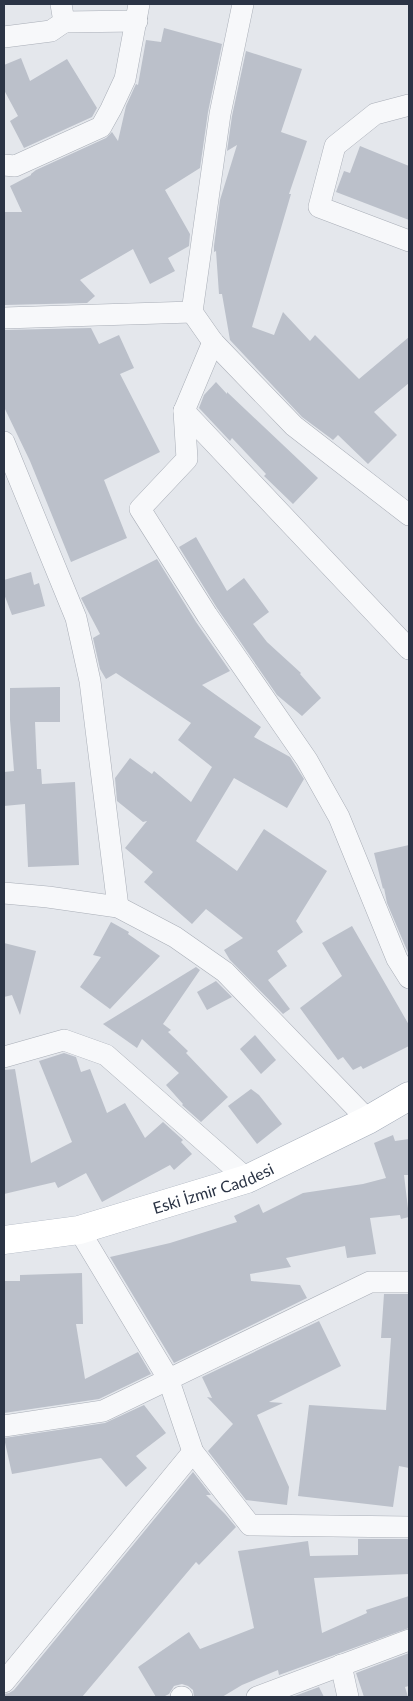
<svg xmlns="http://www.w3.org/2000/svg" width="413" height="1701" font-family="Lato,sans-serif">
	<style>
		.building { fill: #bbc0ca }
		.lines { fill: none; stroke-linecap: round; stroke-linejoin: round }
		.minor-casing { stroke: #a9aeb7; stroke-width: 22 }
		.primary-casing { stroke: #a3abb8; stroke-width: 29 }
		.minor { stroke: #f7f8fa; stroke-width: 21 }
		.primary { stroke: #fff; stroke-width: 28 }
		.labels { text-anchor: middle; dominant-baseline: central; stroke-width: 4; stroke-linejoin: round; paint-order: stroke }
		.street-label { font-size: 16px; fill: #2b3445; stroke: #f4f6f9 }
	</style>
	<rect width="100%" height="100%" fill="#e4e7ec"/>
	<g class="building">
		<path d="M164 28 222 44 208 112 200 168 165 190 190 234 189 246 168 258 175 271 150 284 133 249 80 280 95 296 87 303 5 305 4 212H22L10 186 31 175V174L36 170 106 138 112 132 118 141 126 106 136 84 138 85 146 40 161 42Z"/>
		<path d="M246 51 302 69 281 132 307 141 289 194H291L252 327 274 335 283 312 310 341 315 335 359 379 409 337V383L374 412 397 435 368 464 338 435 333 440 302 417 230 340 222 294H219L216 251 214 252V246L220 200 237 145 227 151 232 116Z"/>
		<path d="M21 58 30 81 67 59 97 108 92 117 24 148 10 121 18 116 4 90V65Z"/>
		<path d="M360 146 409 166V220L336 192 344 171 350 173Z"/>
		<path d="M91 328 99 344 119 335 134 368 120 374 160 452 104 480 127 538 71 562 30 461 4 407V330Z"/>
		<path d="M216 382 227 394V392L318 478 293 504 264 476 266 474 232 438 230 441 199 408 204 395Z"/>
		<path d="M196 537 227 591 244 578 269 612 253 624 267 642 301 673 300 674 321 698 302 716 277 695 217 608 179 547Z"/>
		<path d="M157 559 196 622 230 671 202 685 261 727 254 737 290 757 304 779 287 808 234 778 196 841 237 871 264 829 327 871 296 921 303 932 277 951 287 966 268 980 290 1009 283 1014 230 960 224 950 243 938 206 909 192 924 144 882 153 872 125 848 147 821 143 822 117 801 115 778 130 758 152 774 154 771 191 802 212 767 178 740 191 723 116 673 106 679 100 669 93 638 100 634 81 598Z"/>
		<path d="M31 572 34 585 39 583 45 606 12 615 4 594V580Z"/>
		<path d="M60 687V722H35L37 769H41L42 784 75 782 79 865 28 867 25 804 4 806V772L14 771 10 720V688Z"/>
		<path d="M409 845V955L387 903 384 888 383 889 374 853Z"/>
		<path d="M111 922 129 932 128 934 160 956 110 1009 80 987 101 957 93 955Z"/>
		<path d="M352 926 409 1025V1046L363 1069 361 1066 353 1070 343 1057 338 1060 300 1008 342 976 322 943Z"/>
		<path d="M4 943 36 951 20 1015 12 995 4 997Z"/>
		<path d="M196 967 200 970 163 1024 171 1030 168 1032 188 1051 186 1053 228 1097 201 1122 182 1105 183 1104 166 1085 179 1073 142 1039 137 1048 103 1024Z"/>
		<path d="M216 981 232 997 207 1010 197 992Z"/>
		<path d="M255 1035 276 1060 261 1074 240 1049Z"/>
		<path d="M64 1053 76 1057 81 1072 90 1069 107 1113 125 1103 145 1138 163 1122 183 1140 181 1142 192 1154 174 1170 170 1165 102 1202 86 1173 58 1188 55 1182 4 1194V1070L15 1069 31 1163 72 1142 39 1061Z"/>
		<path d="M251 1089 259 1095 282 1124 257 1144 228 1106Z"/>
		<path d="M393 1135 395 1141 409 1139V1175H404L409 1217 401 1219 400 1215 370 1218 376 1254 347 1258 345 1246 286 1258 291 1267 250 1274 251 1281 300 1285 307 1298 174 1363 110 1257 170 1243 237 1222 234 1216 259 1204 263 1213 303 1193 363 1184 386 1178 374 1143Z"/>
		<path d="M82 1273 83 1324H76L85 1379 138 1352 151 1374 99 1399 4 1413V1281H20V1275Z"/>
		<path d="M384 1294H409V1468L399 1466 393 1507 298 1496 309 1405 386 1410 391 1338H381Z"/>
		<path d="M319 1321 341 1366 269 1402 283 1403 257 1415 289 1487 287 1505 246 1500 208 1451 233 1424 207 1397 212 1398 202 1377Z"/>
		<path d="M144 1405 166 1433 136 1456 147 1468 126 1487 101 1458 12 1474 4 1438 105 1423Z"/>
		<path d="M193 1472 211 1495H206L225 1514 236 1527 199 1565 196 1562 82 1697H4V1694L9 1693 14 1690Z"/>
		<path d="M358 1539H409V1574L314 1578 322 1633 367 1613 366 1610 409 1596V1628L279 1675 278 1670 242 1685 222 1697H194L193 1690 188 1686 182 1684 174 1686 169 1694 163 1697H156L138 1667 189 1632 200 1649 254 1628 238 1551 308 1541 310 1556 358 1555Z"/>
		<path d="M409 1653V1686L405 1687 408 1697H364L356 1673Z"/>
		<path d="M319 1687 324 1697H292Z"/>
	</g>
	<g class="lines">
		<defs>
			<g id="minor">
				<path d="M243 4 220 114 192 312 213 342 294 426 409 515"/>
				<path d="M64 22 137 21"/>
				<path d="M4 37 51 31 64 22 61 4"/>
				<path d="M409 105 375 114 335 146 319 207 409 241"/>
				<path d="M4 165 15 166 101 127 111 109 125 79 139 4"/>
				<path d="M4 318 192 312"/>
				<path d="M213 342 184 411 187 459 140 509 207 615 307 760 339 817 397 959 409 978"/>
				<path d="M184 411 409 649"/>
				<path d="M4 442 76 618 90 681 118 907"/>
				<path d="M4 893 48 897 118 907 175 937 225 972 368 1120"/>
				<path d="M4 1057 64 1040 106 1055 247 1179"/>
				<path d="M79 1230 168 1378 193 1452 250 1525 409 1527"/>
				<path d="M4 1426 103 1411 370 1282H409"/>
				<path d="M341 1665 348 1697"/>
				<path d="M4 1682 193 1452"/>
				<path d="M181 1697H182"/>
				<path d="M257 1697 409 1640"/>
			</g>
			<g id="primary">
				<path id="s1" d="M4 1240 79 1230 247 1179 368 1120 409 1096"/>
			</g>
		</defs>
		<use href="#minor" class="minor-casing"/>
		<use href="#primary" class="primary-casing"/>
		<use href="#minor" class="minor"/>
		<use href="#primary" class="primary"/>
	</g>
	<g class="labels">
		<g class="street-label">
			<text stroke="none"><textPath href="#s1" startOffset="216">Eski İzmir Caddesi</textPath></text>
		</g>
	</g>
	<rect width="413" height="1701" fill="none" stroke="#2b3445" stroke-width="10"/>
</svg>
